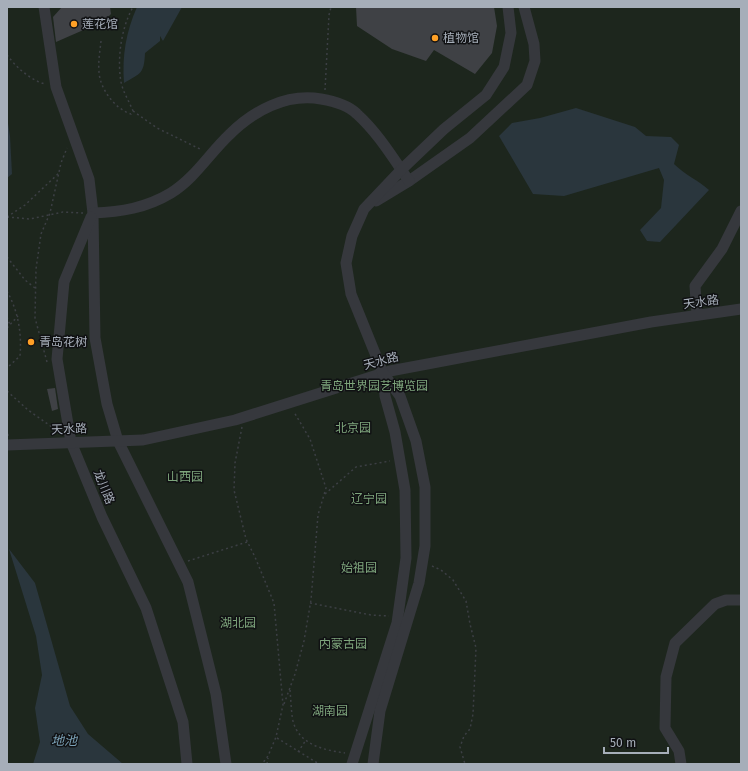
<svg xmlns="http://www.w3.org/2000/svg" width="748" height="771" font-family="'Fira Sans','Noto Sans SC',sans-serif">
	<style>
		.green { fill: #1d261d }
		.water { fill: #2a363d }
		.building { fill: #3f4145 }
		.lines { fill: none; stroke-linecap: round; stroke-linejoin: round }
		.path { stroke: #3c3f44; stroke-width: 1.5; stroke-dasharray: 2 3; stroke-linecap: butt }
		.minor { stroke: #36383d; stroke-width: 11 }
		.poi-dot { fill: #ffa026; stroke: #101113; stroke-width: 1.5 }
		.labels { text-anchor: middle; dominant-baseline: central; stroke-width: 3; stroke-linejoin: round; paint-order: stroke }
		.poi-label { font-size: 12px; fill: #a6aeb9; stroke: #101113; text-anchor: start }
		.street-label { font-size: 12px; fill: #a6aeb9; stroke: #101113 }
		.park-label { font-size: 12px; fill: #7ea57c; stroke: #101113 }
		.water-label { font-size: 13px; font-style: italic; fill: #7ba1b6; stroke: #101113 }
	</style>
	<rect width="100%" height="100%" fill="#151618"/>
	<rect class="green" x="7" y="7" width="734" height="757"/>
	<g class="water">
		<path d="M137 7H182L163 41 160 36V41L145 53C144 74 141 73 124 83 122 55 126 32 137 7Z"/>
		<path d="M576 108 635 127 646 136 671 137 679 145 674 164C685 175 698 180 709 190L660 242 647 241 640 230 661 208 664 180 659 168 564 196 533 194 499 136 512 123 540 118Z"/>
		<path d="M7 117 10 136 12 174 7 178Z"/>
		<path d="M9 549 35 583 70 706 88 734 123 764H33L40 742 35 708 42 675 36 636Z"/>
	</g>
	<g class="building">
		<path d="M62 7H110L111 14 104 21 56 42 53 17Z"/>
		<path d="M356 7H494L497 26 492 53 475 74 434 50 426 61 392 49 357 26Z"/>
		<path d="M55 388 58 409 52 411 47 389Z"/>
	</g>
	<g class="lines">
		<g class="path">
			<path d="M101 41C100 51 98 61 99 72 100 89 115 109 131 114L133 111C129 101 123 92 121 82 117 59 121 28 133 7"/>
			<path d="M7 55C16 67 30 80 45 84"/>
			<path d="M325 90 329 15 331 7"/>
			<path d="M133 111 157 128 202 150"/>
			<path d="M7 217 30 219 63 212 83 213"/>
			<path d="M7 217 25 205 59 173"/>
			<path d="M7 257 25 280 35 288"/>
			<path d="M7 291C18 311 22 333 20 356L7 368"/>
			<path d="M7 317 10 325"/>
			<path d="M7 328 18 316"/>
			<path d="M47 362 35 318 36 269 41 234 50 213 61 163 67 148"/>
			<path d="M7 391 28 410 59 432"/>
			<path d="M242 427 235 463 234 490 246 539 255 557 274 603 283 705 276 737 268 756 262 764"/>
			<path d="M7 429 8 436"/>
			<path d="M325 494 356 467 390 461"/>
			<path d="M188 561 247 542"/>
			<path d="M432 566 441 570 453 580 466 601 470 624 476 648 473 714 470 729 464 736 460 747 465 764"/>
			<path d="M310 603 371 615 389 616"/>
			<path d="M290 690C291 700 291 711 293 721 299 745 324 750 345 753"/>
			<path d="M284 704 295 674 304 641 311 600 318 515 326 488 310 439 294 412"/>
			<path d="M277 738 319 764"/>
			<path d="M298 752 306 740"/>
			<path d="M267 764 268 758"/>
		</g>
		<g class="minor">
			<path d="M44 7 56 87 89 179 93 213 95 338 107 404 118 441 188 582 216 694 226 764"/>
			<path d="M376 201 409 181 470 138 527 85 535 61 534 44 524 7"/>
			<path d="M93 213C121 212 146 208 171 193 195 178 209 154 229 135 253 111 286 93 321 99 333 101 348 105 357 114 378 133 393 158 409 181"/>
			<path d="M91 217 64 282 57 359 71 442 102 517 146 608 183 722 187 764"/>
			<path d="M697 315 695 286 722 249 741 211"/>
			<path d="M7 445 143 440 235 420 390 371 651 322 741 309"/>
			<path d="M352 764 397 623 406 558 405 490 395 432 385 396 383 374"/>
			<path d="M373 764 380 711 419 583 425 546V487L416 441 400 396 383 373 351 294 346 263 352 236 364 209 401 170 444 129 486 95 504 67 511 33 508 7"/>
			<path d="M681 764 679 751 665 728 666 677 675 643 715 604 726 600H741"/>
		</g>
	</g>
	<g class="poi-dot">
		<circle cx="74" cy="24" r="4"/>
		<circle cx="435" cy="38" r="4"/>
		<circle cx="31" cy="342" r="4"/>
	</g>
	<g class="labels">
		<g class="poi-label">
			<text x="82" y="24">莲花馆</text>
			<text x="443" y="38">植物馆</text>
			<text x="39" y="342">青岛花树</text>
		</g>
		<g class="street-label">
			<text transform="translate(701 302) rotate(-8)">天水路</text>
			<text transform="translate(381 361) rotate(-15)">天水路</text>
			<text transform="translate(69 429) rotate(-2)">天水路</text>
			<text transform="translate(104 487) rotate(68)">龙川路</text>
		</g>
		<g class="park-label">
			<text x="374" y="386">青岛世界园艺博览园</text>
			<text x="353" y="428">北京园</text>
			<text x="185" y="477">山西园</text>
			<text x="369" y="499">辽宁园</text>
			<text x="359" y="568">始祖园</text>
			<text x="238" y="623">湖北园</text>
			<text x="343" y="644">内蒙古园</text>
			<text x="330" y="711">湖南园</text>
		</g>
		<g class="water-label">
			<text x="64" y="740">地池</text>
		</g>
	</g>
	<rect width="748" height="771" fill="none" stroke="#a6aeb9" stroke-width="16"/>
	<path d="M604 747v6h64v-6" fill="none" stroke="#a6aeb9" stroke-width="2"/>
	<text x="610" y="747" font-size="12" fill="#a6aeb9" stroke="#101113" stroke-width="3" paint-order="stroke">50 m</text>
</svg>
